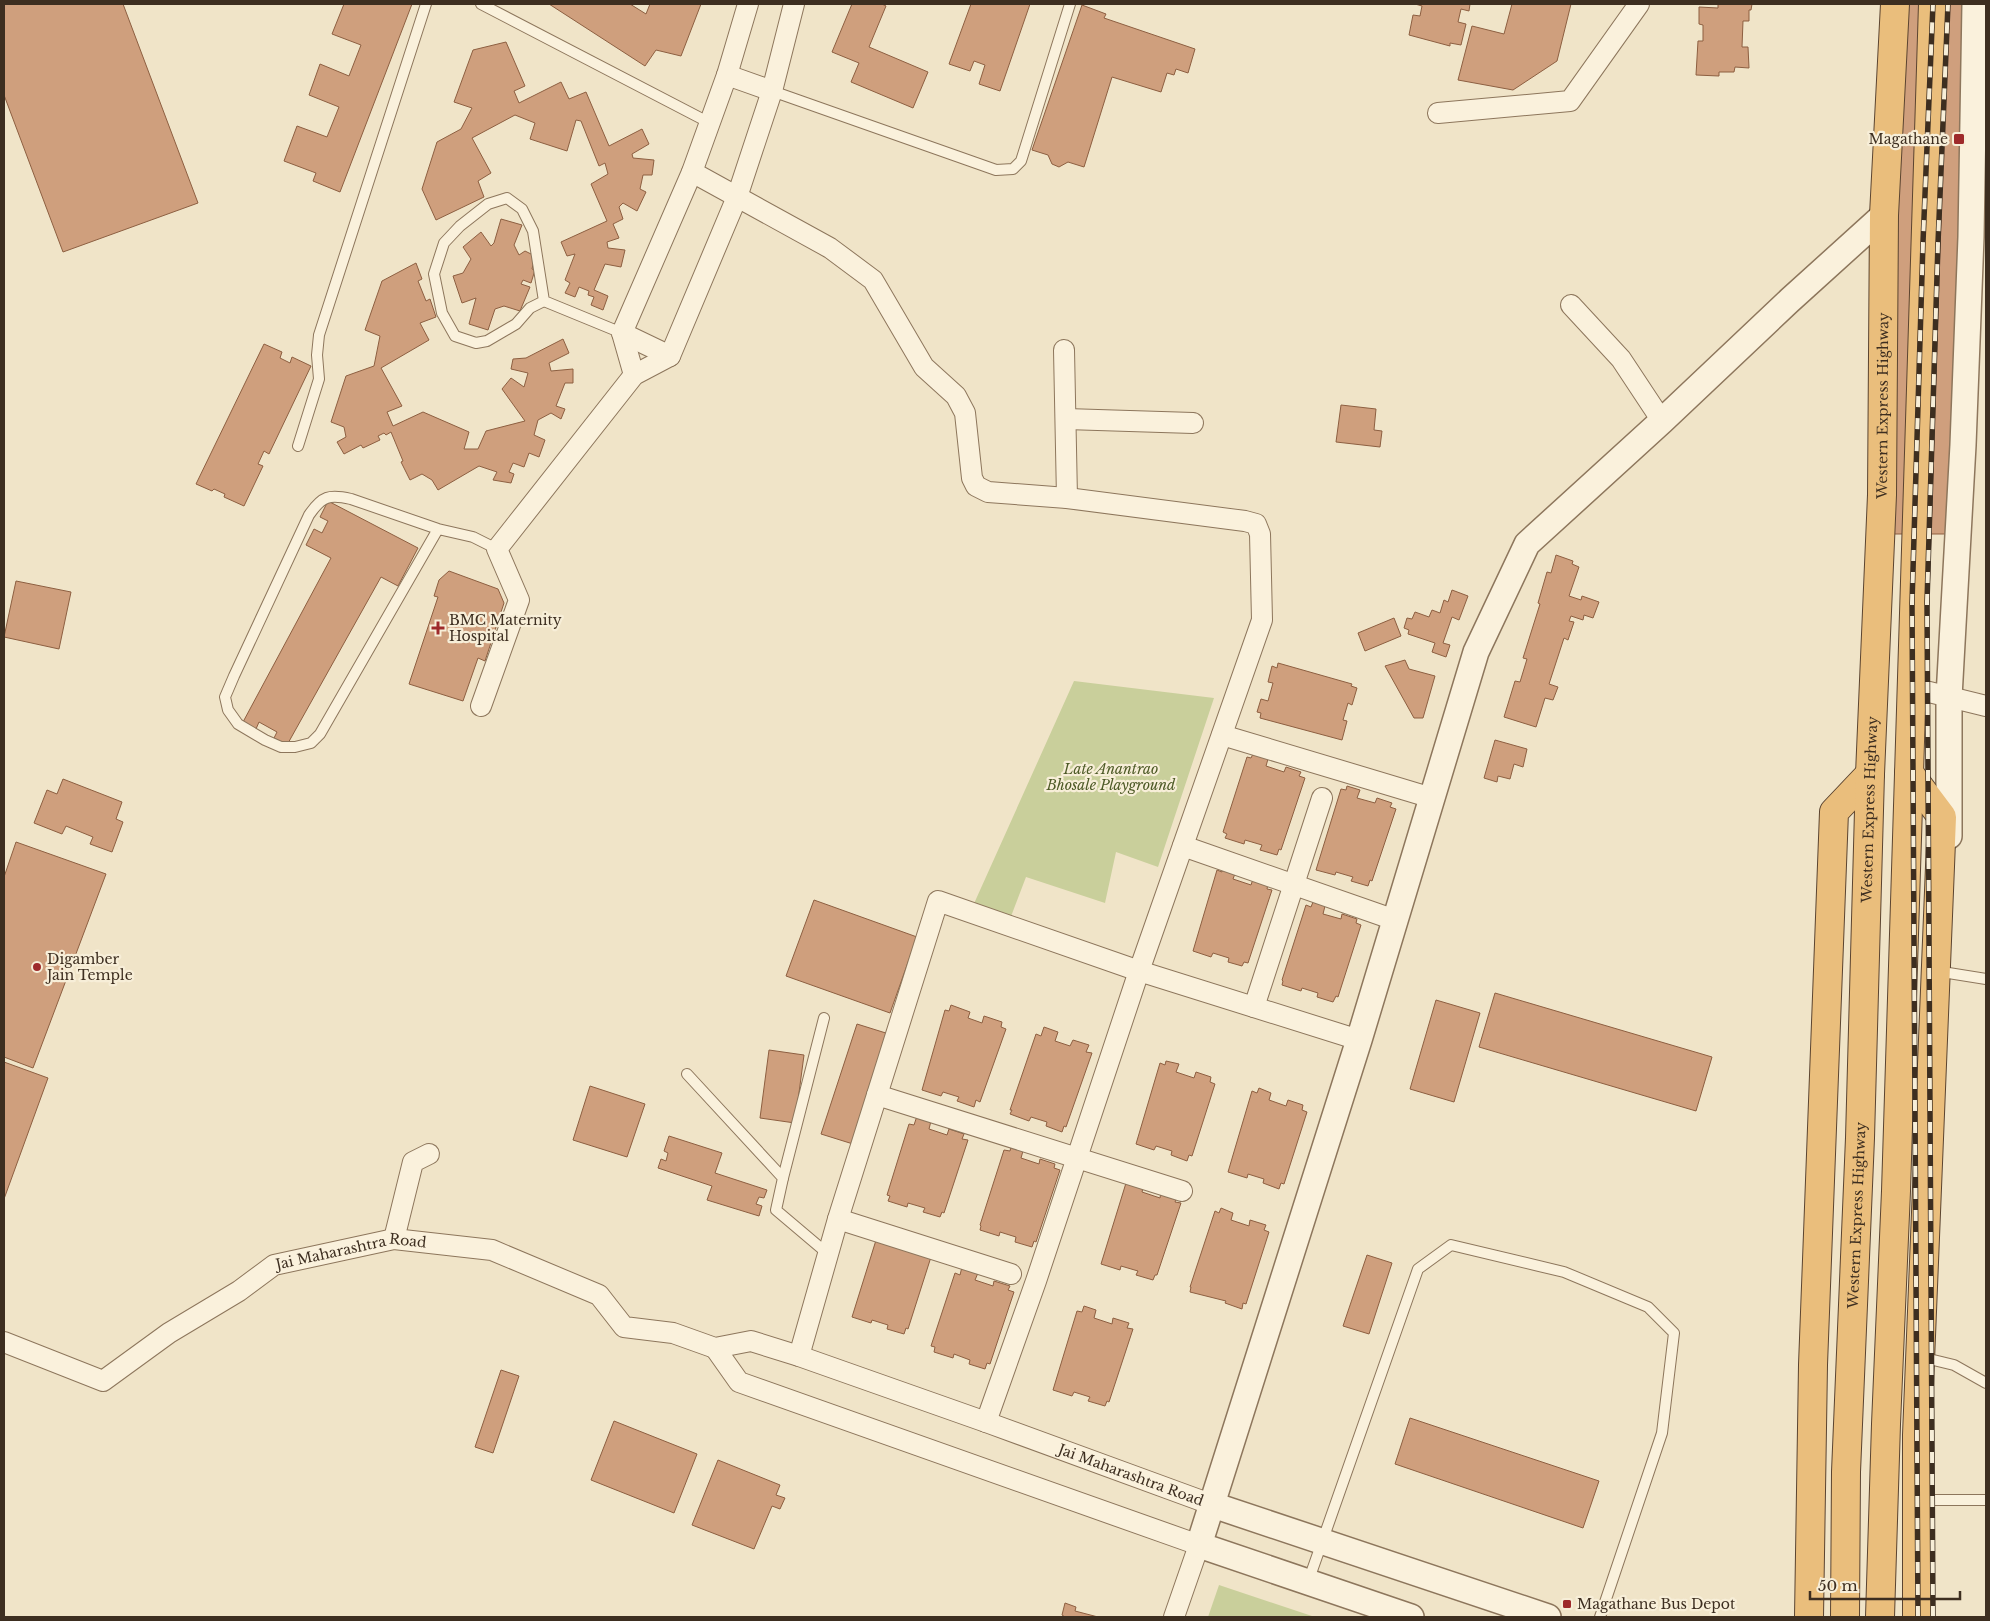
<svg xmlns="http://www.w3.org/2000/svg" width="1990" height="1621" font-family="'Libre Baskerville',serif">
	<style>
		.green { fill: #c9cf9b }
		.building { fill: #cf9f7d; stroke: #8d5f41 }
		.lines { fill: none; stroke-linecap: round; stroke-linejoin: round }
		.service-casing { stroke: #8d765c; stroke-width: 12 }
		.minor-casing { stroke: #8d765c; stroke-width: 22 }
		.tertiary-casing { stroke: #8d765c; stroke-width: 28 }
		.trunk-casing { stroke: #5b4430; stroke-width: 30 }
		.service { stroke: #faf1dc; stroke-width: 10 }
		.minor { stroke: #faf1dc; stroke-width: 20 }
		.tertiary { stroke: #faf1dc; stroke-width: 25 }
		.trunk { stroke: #eabe7c; stroke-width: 28 }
		.rail-casing { stroke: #3d2e20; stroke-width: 5.5 }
		.rail { stroke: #f7eed8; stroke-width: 4; stroke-dasharray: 11; stroke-linecap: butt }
		.poi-dot { fill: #9e2a2b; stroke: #f7eed8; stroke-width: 2 }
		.labels { text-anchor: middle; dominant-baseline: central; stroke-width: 4.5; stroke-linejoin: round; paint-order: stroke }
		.poi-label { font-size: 14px; fill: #3d2e20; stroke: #f7eed8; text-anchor: start }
		.street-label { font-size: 14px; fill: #3d2e20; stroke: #f7eed8 }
		.park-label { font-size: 14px; font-style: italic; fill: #4d5a26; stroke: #f7eed8 }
	</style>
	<rect width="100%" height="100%" fill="#f0e4c8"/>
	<g class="green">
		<path d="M1074 681 1214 698 1158 867 1116 852 1105 903 1026 877 1010 919 972 908Z"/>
		<path d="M1219 1585 1315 1617H1208Z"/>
	</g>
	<g class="building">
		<path d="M4 4H123L198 203 63 252 4 95Z"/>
		<path d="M344 4H412L340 192 313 181 316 173 284 161 297 126 327 137 339 107 309 95 320 64 349 76 361 45 332 34Z"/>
		<path d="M549 4H630L646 14 650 4H701L681 56 656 50 645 66Z"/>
		<path d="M852 4H882L886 6 869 47 928 72 913 108 851 82 859 63 832 52Z"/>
		<path d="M971 4H1030L1000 91 979 84 985 65 974 61 970 71 949 64Z"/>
		<path d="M1415 4H1470L1469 11 1461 9 1458 22 1466 24 1461 45 1450 43V46L1409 35 1413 15 1420 16 1422 6Z"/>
		<path d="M1512 4H1571L1557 61 1513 90 1458 80 1472 26 1504 34Z"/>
		<path d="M1718 4H1752L1751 10H1749V21H1743L1742 47H1748L1749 68 1735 67 1734 72H1719V76L1696 75 1698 41H1703V25L1699 24V7L1718 8Z"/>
		<path d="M1901 4H1971L1956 534H1887Z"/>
		<path d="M1082 5 1106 14 1104 18 1195 49 1188 73 1176 69 1174 75 1167 73 1161 92 1112 77 1084 167 1068 162 1059 167 1052 164 1048 155 1032 150Z"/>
		<path d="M506 42 525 86 514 91 519 103 561 82 569 99 586 92 609 146 642 129 649 144 632 154 633 158 654 160 652 175H643L640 189 646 192 637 211 623 203 619 207 623 219 613 224 619 238 607 242 608 248 625 250 621 267 605 264 594 290 608 296 603 310 591 305 594 297 588 295 589 291 579 287 575 297 565 293 570 283 565 280 575 254 567 256 561 242 607 221 591 184 608 174 605 163 599 166 581 121 576 120 567 151 530 139 535 123 515 115 472 138 491 173 478 181 484 197 436 220 422 189 437 142 461 129 472 108 454 102 473 50Z"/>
		<path d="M501 219 522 225 514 245 519 255 525 251 535 256 532 269 535 270 531 283 523 280 521 284 530 287 520 311 504 306 495 309 488 330 469 324 476 298 462 303 453 276 463 273 471 259 463 247 481 232 491 246 494 243Z"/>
		<path d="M416 263 422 279 418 281 426 301 430 299 436 317 420 323 429 340 381 368 402 406 387 412 393 426 423 412 469 432 464 449H478L486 431 525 421 502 389 511 378 524 387 528 373 511 369 513 359 526 358 563 339 569 353 549 363 551 371 573 369V383H565L556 406 565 409 561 419 551 413 538 420 534 435 545 440 539 457 529 453 524 467 513 463 509 472 514 474 511 483 493 480 497 472 479 466 438 490 432 480 422 474 410 480 401 462 403 461 391 432 386 435 384 433 378 436 380 440 363 448 361 445 344 454 337 442 346 437 344 427 331 422 346 376 374 366 380 336 365 330 382 281Z"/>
		<path d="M264 344 282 352 280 358 290 363 292 357 311 366 269 454 264 451 258 464 263 466 244 506 224 497 225 494 214 489 212 491 196 484Z"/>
		<path d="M1341 405 1376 409 1374 430 1382 431 1380 447 1336 442Z"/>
		<path d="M328 501 418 548 398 586 381 577 287 745 274 738 277 732 259 722 256 729 243 722 331 558 306 545 314 529 322 533 328 521 320 517Z"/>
		<path d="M1556 555 1573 561 1572 564 1579 567 1569 596 1581 600 1582 596 1599 602 1593 618 1584 615 1583 620 1571 616 1569 621 1574 622 1568 640 1564 638 1549 684 1558 687 1553 700 1545 698 1536 727 1504 717 1515 681 1520 682 1527 659 1523 658 1540 604 1538 603 1547 572 1551 573Z"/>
		<path d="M449 571 498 589 504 603 485 661 478 658 463 701 409 684 438 597 434 596 439 580Z"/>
		<path d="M16 581 71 592 59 649 4 637Z"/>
		<path d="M1452 590 1468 596 1459 620 1452 617 1443 643 1450 645 1446 657 1432 652 1435 643 1408 634 1409 630 1404 628 1407 618 1412 619 1415 612 1429 617 1432 610 1440 613 1444 600 1448 602Z"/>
		<path d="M1394 618 1401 636 1365 651 1358 633Z"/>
		<path d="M1405 660 1409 669 1435 676 1423 718H1414L1385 666Z"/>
		<path d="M1278 663 1352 684 1351 686 1357 688 1352 705 1348 703 1343 720 1347 721 1342 740 1260 718 1261 713 1257 712 1261 699 1268 701 1273 683 1268 682 1272 666 1277 668Z"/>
		<path d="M1495 740 1527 749 1523 767 1514 764 1510 779 1498 776 1497 782 1484 778Z"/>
		<path d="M1253 754 1268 759 1266 766 1284 772 1286 767 1301 772 1299 776 1305 778 1281 850 1279 849 1277 855 1260 850 1262 845 1245 840 1244 844 1225 838 1227 834 1223 832 1247 757 1251 758Z"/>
		<path d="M63 779 122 802 116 819 123 822 112 852 90 844 93 837 66 826 62 834 34 823 47 790 57 794Z"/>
		<path d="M1347 786 1360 790 1357 798 1375 803 1377 798 1392 803 1390 807 1396 809 1372 881 1370 880 1368 886 1351 881 1353 877 1336 872 1335 875 1316 870 1341 789 1346 790Z"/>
		<path d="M16 842 106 874 33 1068 4 1057V877Z"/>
		<path d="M1223 867 1236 871 1233 879 1251 885 1253 879 1268 884 1267 889 1272 890 1248 963 1244 962 1242 966 1228 962 1229 958 1213 953 1211 957 1193 951 1217 870 1222 872Z"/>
		<path d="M814 900 917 937 890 1013 786 976Z"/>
		<path d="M1313 902 1325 906 1323 914 1341 919 1342 914 1357 919 1356 923 1361 925 1338 997 1336 996 1333 1002 1317 997 1318 993 1302 988 1301 991 1282 985 1283 981 1282 980 1306 905 1311 907Z"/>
		<path d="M1495 993 1712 1057 1696 1111 1479 1047Z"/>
		<path d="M1436 1000 1480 1013 1454 1102 1410 1089Z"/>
		<path d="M951 1005 970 1012 968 1018 982 1023 984 1016 1002 1022 1001 1027 1006 1029 980 1102 976 1100 974 1107 957 1101 959 1097 943 1092 941 1096 922 1090 945 1010 949 1011Z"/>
		<path d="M857 1024 889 1034 853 1144 821 1134Z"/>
		<path d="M1044 1027 1058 1032 1055 1041 1070 1046 1073 1040 1089 1045 1086 1052 1092 1053 1066 1127 1064 1126 1062 1132 1046 1126 1047 1122 1031 1117 1029 1121 1010 1114 1012 1110H1010L1036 1034 1041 1036Z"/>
		<path d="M769 1050 804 1055 795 1123 760 1118Z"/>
		<path d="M1166 1061 1179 1064 1176 1072 1194 1078 1196 1072 1211 1077 1210 1082 1215 1084 1192 1156 1189 1155 1187 1161 1171 1155 1172 1151 1156 1146 1154 1150 1136 1144 1160 1063 1165 1065Z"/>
		<path d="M4 1062 48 1078 4 1199Z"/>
		<path d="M590 1086 645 1104 627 1157 573 1140Z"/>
		<path d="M1259 1088 1271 1093 1269 1100 1286 1106 1288 1100 1303 1105 1302 1110 1307 1112 1284 1184 1281 1183 1279 1189 1263 1183 1264 1179 1248 1174 1247 1178 1228 1172 1252 1091 1257 1093Z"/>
		<path d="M917 1116 931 1121 929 1129 947 1135 949 1129 964 1134 962 1139 968 1140 944 1213 942 1212 940 1217 923 1212 925 1208 908 1203 907 1207 888 1201 890 1196 887 1195 909 1124 914 1125Z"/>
		<path d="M669 1136 722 1153 715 1173 767 1190 764 1198 759 1197 756 1204 762 1206 759 1216 707 1200 712 1186 658 1168 661 1159 666 1161 668 1153 664 1151Z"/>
		<path d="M1011 1147 1023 1151 1021 1158 1039 1164 1040 1159 1055 1164 1054 1168 1060 1170 1036 1242 1034 1241 1032 1247 1015 1242 1016 1237 1000 1232 999 1236 980 1230 981 1226 980 1225 1004 1150 1010 1151Z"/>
		<path d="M1126 1183 1144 1184 1142 1192 1160 1198 1161 1192 1177 1197 1175 1202 1181 1203 1157 1275H1155L1153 1280 1136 1275 1138 1271 1121 1266 1120 1270 1101 1264Z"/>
		<path d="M1221 1208 1233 1213 1231 1220 1249 1226 1250 1220 1266 1225 1264 1230 1269 1232 1246 1304 1243 1303 1242 1309 1225 1303 1226 1301 1190 1292 1191 1287H1190L1215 1211 1219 1213Z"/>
		<path d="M877 1237 931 1257 908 1329 906 1328 904 1334 887 1329 888 1325 872 1320 871 1323 852 1317Z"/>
		<path d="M1367 1255 1392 1263 1369 1334 1343 1326Z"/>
		<path d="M962 1267 978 1273 975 1280 993 1286 994 1281 1010 1286 1008 1290 1014 1292 990 1364 987 1363 985 1369 969 1364 970 1360 954 1354 953 1358 934 1352 935 1347 931 1346 955 1273 960 1275Z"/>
		<path d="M1084 1306 1096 1310 1094 1318 1112 1324 1113 1318 1129 1323 1127 1328 1133 1329 1109 1402 1107 1401 1105 1406 1088 1401 1090 1397 1074 1392 1072 1396 1053 1390 1077 1311 1082 1312Z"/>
		<path d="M501 1370 519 1376 493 1453 475 1447Z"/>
		<path d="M1410 1418 1599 1481 1583 1528 1395 1464Z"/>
		<path d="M614 1421 697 1454 674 1513 591 1480Z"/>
		<path d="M718 1460 780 1485 776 1495 785 1498 780 1509 772 1506 754 1549 692 1525Z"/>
		<path d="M1065 1603 1076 1607 1075 1611 1098 1617H1065L1062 1615Z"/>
	</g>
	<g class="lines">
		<defs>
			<g id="service">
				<path d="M481 4 710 123"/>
				<path d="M772 91 996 170 1013 169 1021 161 1070 4"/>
				<path d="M544 301 533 231 522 209 507 198 488 204 460 226 444 243 434 274 442 313 455 336 476 343 487 341 516 324 530 308 544 301 622 333"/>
				<path d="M298 446 319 379 317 355 319 335 426 4"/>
				<path d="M438 529 320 734 311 743 295 747H281L265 740 238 724 228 710 225 697 234 676 309 515C322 496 329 494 351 499L438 529 473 537 497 549"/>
				<path d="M1936 971 1986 979"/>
				<path d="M687 1074 783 1178 776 1210 828 1254"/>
				<path d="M783 1178 824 1018"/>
				<path d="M1921 1357 1954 1365 1986 1383"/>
				<path d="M1917 1500H1986"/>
				<path d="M1308 1582 1418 1269 1451 1245 1564 1272 1648 1307 1674 1333 1662 1433 1600 1617"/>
			</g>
			<g id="minor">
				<path d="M727 75 772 91"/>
				<path d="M1438 113 1570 101 1639 4"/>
				<path d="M692 172 830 248 873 280 924 367 956 396 965 413 972 478 976 486 988 492 1067 498 1245 521 1256 524 1260 534 1262 620 1139 971 1036 1281 986 1422"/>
				<path d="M1571 305 1621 359 1662 421"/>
				<path d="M622 333 670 356"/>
				<path d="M1064 350 1067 498"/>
				<path d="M634 375 622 333 692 172 727 75 748 4"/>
				<path d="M1066 419 1193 423"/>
				<path d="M1913 688 1986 706"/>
				<path d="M481 706 519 600 497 549 634 375 670 356 737 197 772 91 794 4"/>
				<path d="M1222 735 1432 798"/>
				<path d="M1183 846 1395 920"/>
				<path d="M1254 1007 1322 798"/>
				<path d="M877 1095 1182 1191"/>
				<path d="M838 1219 1011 1274"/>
				<path d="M394 1239 413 1162 429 1154"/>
				<path id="s1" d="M4 1342 103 1381 169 1333 239 1291 274 1265 394 1239 492 1250 599 1295 624 1327 673 1333 715 1348 751 1341 799 1356 986 1422 1213 1505"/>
				<path d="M715 1348 739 1382 1199 1545 1174 1617"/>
				<path d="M799 1356 838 1219 938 901 1139 971 1359 1040"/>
			</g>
			<g id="tertiary">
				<path d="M1949 836V697L1963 445 1971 237 1975 4"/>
				<path d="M1213 1505 1548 1617"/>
				<path d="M1411 1617 1199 1545 1359 1040 1476 652 1527 544 1662 421 1790 300 1884 215"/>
			</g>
			<g id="trunk">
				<path d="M1909 773 1942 817 1917 1435V1617"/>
				<path d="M1809 1617 1813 1365 1834 812 1870 774"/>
				<path id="s2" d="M1845 1617 1846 1472 1860 1138 1870 774 1882 495 1884 215 1895 4"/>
				<path d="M1880 1617 1886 1424 1896 1191 1933 4"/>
			</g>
		</defs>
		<use href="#service" class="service-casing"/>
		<use href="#minor" class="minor-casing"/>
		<use href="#tertiary" class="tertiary-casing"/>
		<use href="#trunk" class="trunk-casing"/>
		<use href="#service" class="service"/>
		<use href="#minor" class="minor"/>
		<use href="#tertiary" class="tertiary"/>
		<use href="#trunk" class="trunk"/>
		<defs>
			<g id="rail">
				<path d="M1918 1617 1912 603 1923 242 1933 4"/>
				<path d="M1933 1617 1927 602 1938 243 1948 4"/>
			</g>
		</defs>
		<use href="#rail" class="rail-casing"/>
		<use href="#rail" class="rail"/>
	</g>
	<g class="poi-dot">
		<rect x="1953" y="133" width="12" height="12" rx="2.5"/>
		<path d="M435.5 620.5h5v5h5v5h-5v5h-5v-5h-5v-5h5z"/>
		<circle cx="37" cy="967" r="5"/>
		<rect x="1562" y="1599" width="10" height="10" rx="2.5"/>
	</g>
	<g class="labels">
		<g class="poi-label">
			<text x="1948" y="139" text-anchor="end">Magathane</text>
			<text x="449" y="620">BMC Maternity<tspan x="449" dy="16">Hospital</tspan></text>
			<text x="47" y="959">Digamber<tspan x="47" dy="16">Jain Temple</tspan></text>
			<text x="1577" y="1604">Magathane Bus Depot</text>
		</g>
		<g class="street-label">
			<text stroke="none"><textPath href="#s2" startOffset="1212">Western Express Highway</textPath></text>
			<text stroke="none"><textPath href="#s2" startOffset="808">Western Express Highway</textPath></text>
			<text stroke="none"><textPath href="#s2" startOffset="402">Western Express Highway</textPath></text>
			<text stroke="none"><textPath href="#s1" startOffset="392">Jai Maharashtra Road</textPath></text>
			<text stroke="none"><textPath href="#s1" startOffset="1225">Jai Maharashtra Road</textPath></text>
		</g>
		<g class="park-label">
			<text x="1111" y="769">Late Anantrao<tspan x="1111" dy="16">Bhosale Playground</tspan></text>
		</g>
	</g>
	<rect width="1990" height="1621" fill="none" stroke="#3d2e20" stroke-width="10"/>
	<path d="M1810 1591v8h150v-8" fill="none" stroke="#3d2e20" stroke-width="2.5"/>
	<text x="1818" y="1591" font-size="15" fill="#3d2e20" stroke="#f7eed8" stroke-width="4" paint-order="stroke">50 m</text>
</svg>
